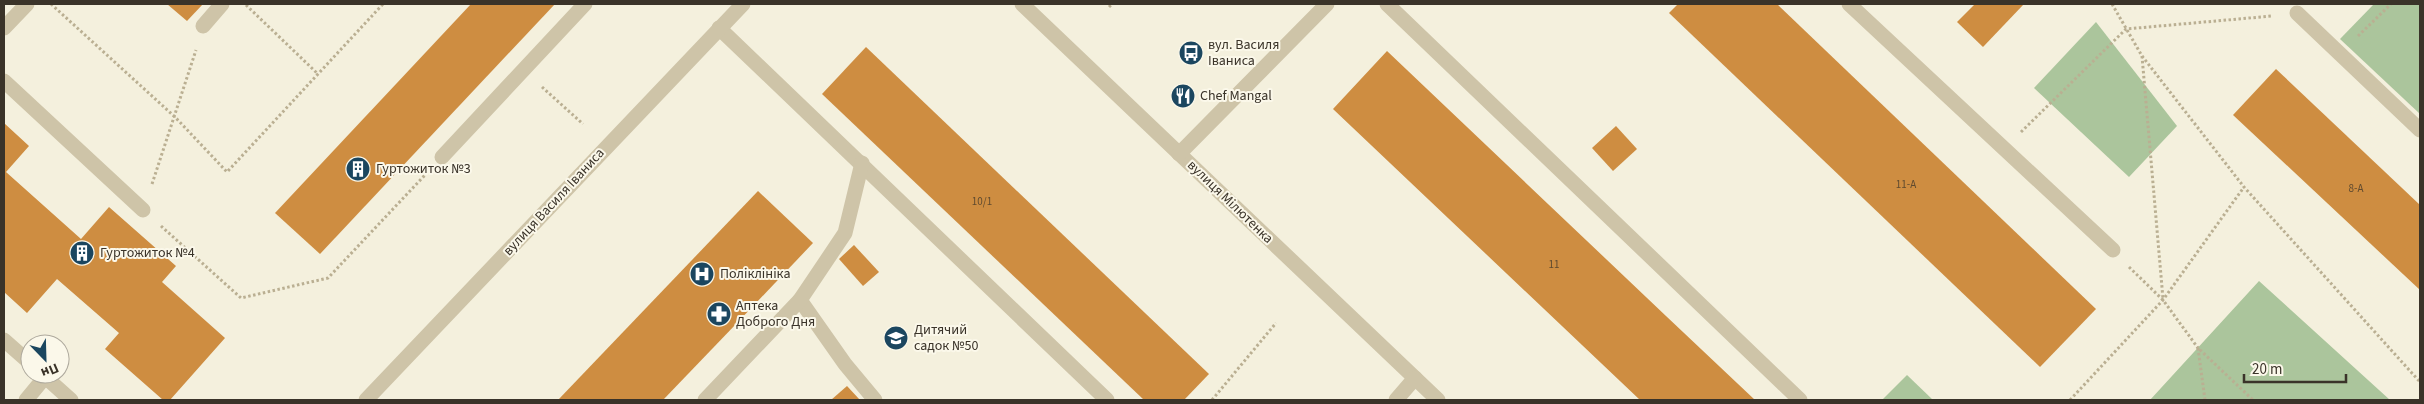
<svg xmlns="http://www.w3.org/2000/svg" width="2424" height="404" font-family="'Source Sans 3',sans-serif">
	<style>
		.green { fill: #abc59c }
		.building { fill: #ce8d41 }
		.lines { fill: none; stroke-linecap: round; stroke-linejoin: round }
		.path { stroke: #baaf92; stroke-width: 3; stroke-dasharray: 2.5 2.5; stroke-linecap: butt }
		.minor { stroke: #cec4a8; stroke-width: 15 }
		.labels { text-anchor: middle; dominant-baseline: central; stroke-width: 4; stroke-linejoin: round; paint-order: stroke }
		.number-label { font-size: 11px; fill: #5f4a2f }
		.poi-label { font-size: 14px; fill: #3a3329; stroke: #fbf8ea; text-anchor: start }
		.street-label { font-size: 14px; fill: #3a3329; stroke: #fbf8ea }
	</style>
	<rect width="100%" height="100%" fill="#f4f0dd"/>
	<g class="green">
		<path d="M2374 4H2420V114L2340 39Z"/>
		<path d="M2096 22 2177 126 2129 177 2034 88Z"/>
		<path d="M2259 281 2390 400H2391H2150Z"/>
		<path d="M1907 375 1933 400H1882Z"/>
	</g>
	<g class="building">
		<path d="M167 4H203L187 21Z"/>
		<path d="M471 4H555L320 254 275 213Z"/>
		<path d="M1678 4H1777L2096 309 2040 367 1669 13Z"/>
		<path d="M1975 4H2024L1983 47 1957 22Z"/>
		<path d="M866 47 1209 374 1184 400H1144L822 94Z"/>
		<path d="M1387 51 1666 316 1755 400H1640L1333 109Z"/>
		<path d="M2276 69 2420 205V290L2233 115Z"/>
		<path d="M4 123 29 146 6 172 81 239 109 207 176 266 162 282 225 338 170 400H163L105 349 119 333 57 279 27 313 4 292Z"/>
		<path d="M1616 126 1637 149 1613 171 1592 148Z"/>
		<path d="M758 191 813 243 737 323 663 400H558Z"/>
		<path d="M854 245 879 272 863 286 839 259Z"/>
		<path d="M847 386 860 400H831Z"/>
	</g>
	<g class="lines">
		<g class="path">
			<path d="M51 4 175 117 227 172 383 4"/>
			<path d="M2112 4 2142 56 2244 187 2420 382"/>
			<path d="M246 5 318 74"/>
			<path d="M1109 7 1112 4"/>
			<path d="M2358 36 2391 4"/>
			<path d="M2142 56 2163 299"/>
			<path d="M542 87 583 124"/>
			<path d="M2021 132 2126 29 2272 16"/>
			<path d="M152 184 196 50"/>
			<path d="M161 226 241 298 328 278 425 175"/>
			<path d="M2129 267 2163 300 2198 348"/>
			<path d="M1212 400 1276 323"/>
			<path d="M2070 400 2163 300 2244 187"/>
			<path d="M2205 400 2198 348 2253 400"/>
		</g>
		<g class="minor">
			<path d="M1022 4 1438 400"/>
			<path d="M1387 4 1800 400"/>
			<path d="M1849 4 2113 250"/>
			<path d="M2297 13 2420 130"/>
			<path d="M203 26 222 4"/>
			<path d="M4 28 27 4"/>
			<path d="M719 28 1107 400"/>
			<path d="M4 81 143 210"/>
			<path d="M1179 154 1327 4"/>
			<path d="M442 157 585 4"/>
			<path d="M800 300 845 364 875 400"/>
			<path d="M4 340 30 363"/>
			<path d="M42 374 71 400"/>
			<path d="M26 400 45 377"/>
			<path d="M366 400 743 4"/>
			<path d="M705 400 800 300 845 233 862 163"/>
			<path d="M1396 400 1415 378"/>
		</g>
	</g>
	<defs>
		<symbol id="bus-disc" viewBox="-11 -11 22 22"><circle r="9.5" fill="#1b465f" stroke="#fbf8ea"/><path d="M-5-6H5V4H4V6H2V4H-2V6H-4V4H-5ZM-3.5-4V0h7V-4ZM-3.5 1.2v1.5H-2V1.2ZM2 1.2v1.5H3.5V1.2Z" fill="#fff"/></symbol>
		<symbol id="restaurant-disc" viewBox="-11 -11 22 22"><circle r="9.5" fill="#1b465f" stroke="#fbf8ea"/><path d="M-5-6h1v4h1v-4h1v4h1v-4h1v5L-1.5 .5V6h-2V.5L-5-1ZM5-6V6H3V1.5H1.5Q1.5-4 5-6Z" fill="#fff"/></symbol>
		<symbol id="building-disc" viewBox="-11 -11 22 22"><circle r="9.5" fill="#1b465f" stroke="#fbf8ea"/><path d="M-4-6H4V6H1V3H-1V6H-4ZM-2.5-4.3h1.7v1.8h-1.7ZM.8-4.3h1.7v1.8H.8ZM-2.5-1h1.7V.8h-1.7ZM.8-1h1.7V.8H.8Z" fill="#fff"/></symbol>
		<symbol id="hospital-disc" viewBox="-11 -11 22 22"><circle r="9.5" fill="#1b465f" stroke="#fbf8ea"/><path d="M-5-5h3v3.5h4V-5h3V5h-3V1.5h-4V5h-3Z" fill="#fff"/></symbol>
		<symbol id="pharmacy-disc" viewBox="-11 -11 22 22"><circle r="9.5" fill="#1b465f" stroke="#fbf8ea"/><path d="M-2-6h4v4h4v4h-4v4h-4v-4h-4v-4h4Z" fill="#fff"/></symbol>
		<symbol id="school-disc" viewBox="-11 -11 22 22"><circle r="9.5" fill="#1b465f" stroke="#fbf8ea"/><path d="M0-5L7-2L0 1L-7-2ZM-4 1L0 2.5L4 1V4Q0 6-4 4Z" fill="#fff"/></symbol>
	</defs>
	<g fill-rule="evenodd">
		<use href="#bus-disc" x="1177" y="39" width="28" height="28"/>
		<use href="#restaurant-disc" x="1169" y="82" width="28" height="28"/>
		<use href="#building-disc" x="344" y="155" width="28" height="28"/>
		<use href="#building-disc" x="68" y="239" width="28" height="28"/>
		<use href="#hospital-disc" x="688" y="260" width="28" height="28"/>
		<use href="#pharmacy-disc" x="705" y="300" width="28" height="28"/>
		<use href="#school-disc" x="882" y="324" width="28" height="28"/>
	</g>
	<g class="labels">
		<g class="number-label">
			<text x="1906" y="184">11-А</text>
			<text x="2356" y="188">8-А</text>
			<text x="982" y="201">10/1</text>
			<text x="1554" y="264">11</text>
		</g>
		<g class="poi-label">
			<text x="1208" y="45">вул. Василя<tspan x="1208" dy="16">Іваниса</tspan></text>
			<text x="1200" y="96">Chef Mangal</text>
			<text x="376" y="169">Гуртожиток №3</text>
			<text x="100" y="253">Гуртожиток №4</text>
			<text x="720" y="274">Поліклініка</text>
			<text x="736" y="306">Аптека<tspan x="736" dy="16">Доброго Дня</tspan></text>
			<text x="914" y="330">Дитячий<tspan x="914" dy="16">садок №50</tspan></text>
		</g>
		<g class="street-label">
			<text transform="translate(554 202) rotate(-47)">вулиця Василя Іваниса</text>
			<text transform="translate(1230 202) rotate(44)">вулиця Мілютенка</text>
		</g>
	</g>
	<rect width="2424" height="404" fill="none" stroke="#3a3329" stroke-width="10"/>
	<g transform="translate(45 359) rotate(157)"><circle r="24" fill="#fbf8ea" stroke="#aea99d"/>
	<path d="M0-4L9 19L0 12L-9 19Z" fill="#1b465f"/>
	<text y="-8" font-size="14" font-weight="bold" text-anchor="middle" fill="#3a3329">Пн</text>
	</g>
	<path d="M2244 374v8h102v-8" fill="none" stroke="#3a3329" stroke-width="2.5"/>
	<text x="2252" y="374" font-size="15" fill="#3a3329" stroke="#fbf8ea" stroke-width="4" paint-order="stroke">20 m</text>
</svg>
